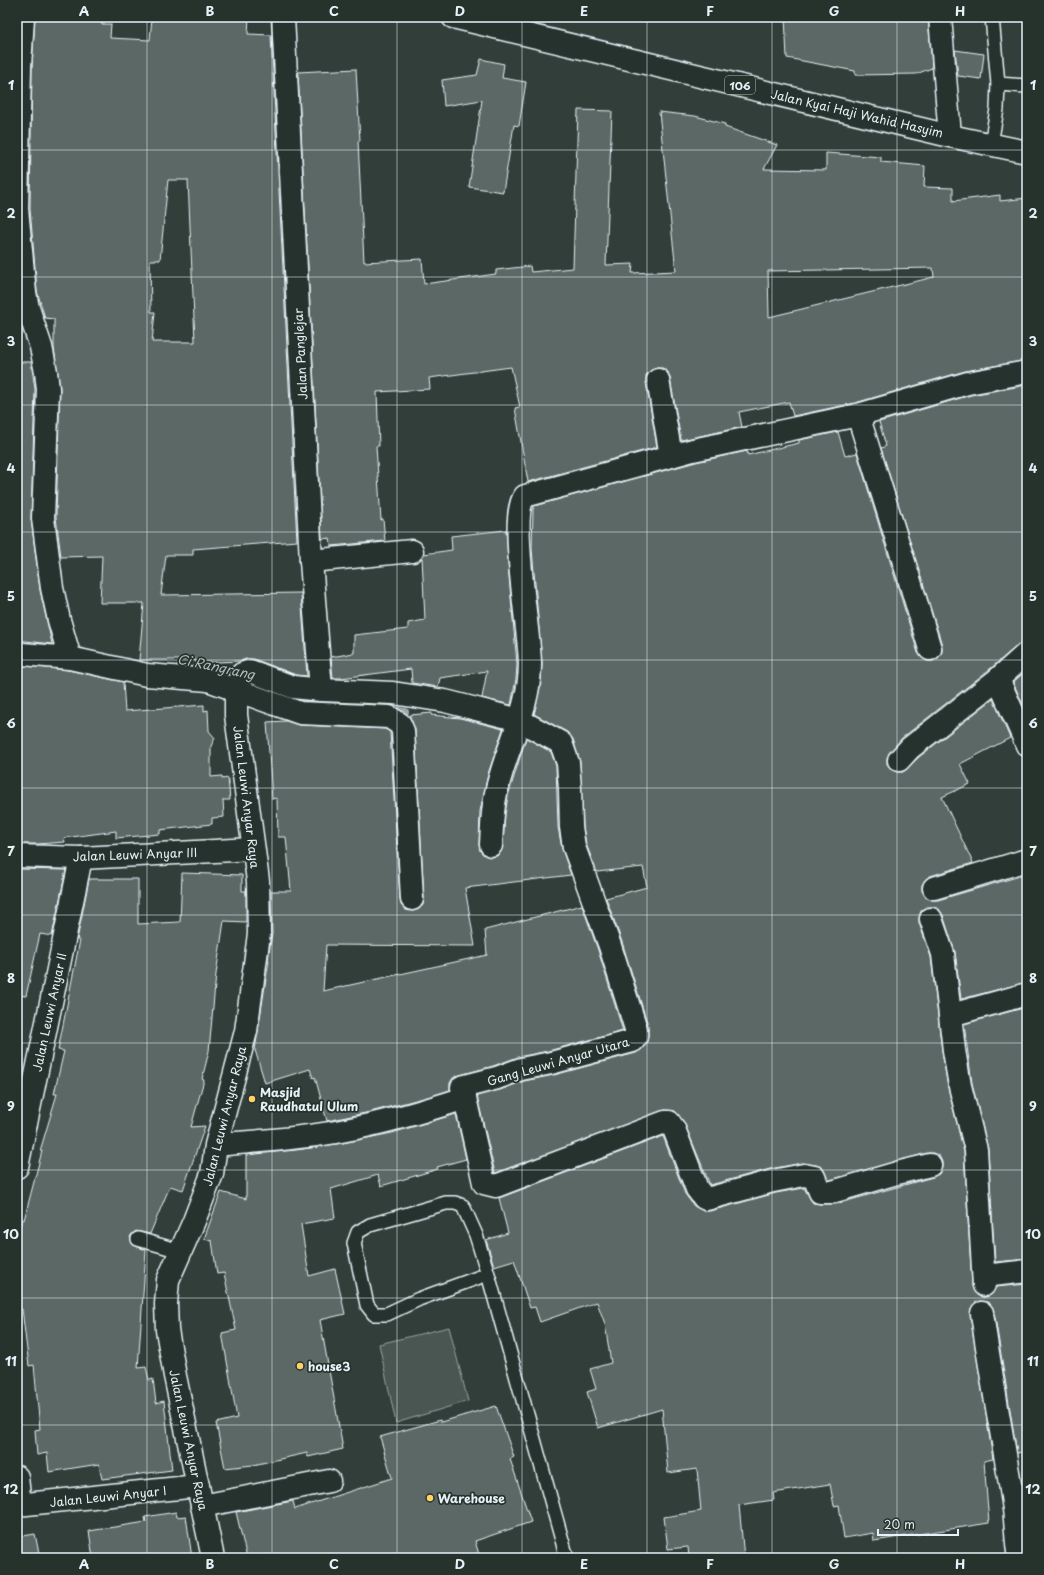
<svg xmlns="http://www.w3.org/2000/svg" width="1044" height="1575" font-family="'Playpen Sans',sans-serif">
	<style>
		.green { fill: #495651; stroke: #98a4a4 }
		.lines { fill: none; stroke-linecap: round; stroke-linejoin: round }
		.stream { stroke: #9ea9ab; stroke-width: 8 }
		.building { fill: #5c6865; stroke: #e8f1f8; fill-rule: evenodd }
		.service-casing { stroke: #e8f1f8; stroke-width: 16 }
		.minor-casing { stroke: #e8f1f8; stroke-width: 25 }
		.primary-casing { stroke: #e8f1f8; stroke-width: 25 }
		.service { stroke: #26332d; stroke-width: 13 }
		.minor { stroke: #26332d; stroke-width: 22 }
		.primary { stroke: #26332d; stroke-width: 22 }
		.grid { fill: none; stroke: #e8f1f8; stroke-width: 1; stroke-opacity: 0.55 }
		.poi-dot { fill: #ffd166; stroke: #26332d; stroke-width: 1.5 }
		.labels { text-anchor: middle; dominant-baseline: central; stroke-width: 3.5; stroke-linejoin: round; paint-order: stroke }
		.shield { fill: #26332d; stroke: #aeb8bb; stroke-width: 1 }
		.shield-label { font-size: 11px; font-weight: bold; fill: #e8f1f8 }
		.street-label { font-size: 12px; fill: #e8f1f8; stroke: #26332d }
		.poi-label { font-size: 12px; font-weight: bold; fill: #e8f1f8; stroke: #26332d; text-anchor: start }
		.water-label { font-size: 13px; font-style: italic; fill: #b1bbbe; stroke: #26332d }
		.neatline { fill: none; stroke: #e8f1f8; stroke-width: 1.5 }
		.grid-label { font-size: 13px; text-anchor: middle; font-weight: bold; fill: #e8f1f8 }
	</style>
	<rect width="100%" height="100%" fill="#323e39"/>
	<filter id="ink" filterUnits="userSpaceOnUse"><feTurbulence type="fractalNoise" baseFrequency=".025" numOctaves="2"/><feDisplacementMap in="SourceGraphic" scale="8" xChannelSelector="R" yChannelSelector="G"/><feConvolveMatrix kernelMatrix="1 2 1 2 8 2 1 2 1" color-interpolation-filters="sRGB"/></filter>
	<g filter="url(#ink)">
		<path class="green" d="M449 1327 468 1401 396 1423 379 1344Z"/>
		<g class="lines">
			<path class="stream" d="M390 710 405 712"/>
		</g>
		<g class="building">
			<path d="M35 17H102L101 24H111L110 38 150 40 152 17H249L248 34 271 35 297 541 193 549V555H166L161 595 301 593 307 676 296 675 254 659H246L240 661 196 663V660H139L144 603H100L102 556 61 557 56 517 60 388 54 348V319L45 318 37 291 30 209 32 67ZM168 180H188L195 342H152L155 312H151L150 260H160Z"/>
			<path d="M785 17H928L932 68 916 74 855 75V71L787 58Z"/>
			<path d="M955 50 984 54 981 79 958 76Z"/>
			<path d="M481 59 504 64 502 78 526 82 519 126 514 125 503 192 469 187 482 100 444 106 442 80 477 75Z"/>
			<path d="M356 69 360 141H358L364 262 422 259 424 284 496 274V270L530 266 531 272 573 268 578 110 612 111 606 265 633 264 632 273 676 271 659 112 695 116 725 124V127L777 145 764 169 826 170V153L881 157V162L925 166 924 187 953 188V201L1000 195V201L1027 198V360L965 371 855 403 793 416 789 402 739 412 742 427 681 440 670 378 668 372 663 368H656L650 371 646 375V382L657 447 528 482 515 408 520 407 511 367 429 378 430 389 377 392 379 446H376L381 520 383 519 385 541 331 546 330 538 322 539 298 72ZM933 268 934 277 769 317 768 271Z"/>
			<path d="M19 362H31L35 389 31 519 40 590 52 644 17 640V419H19Z"/>
			<path d="M1027 385V641L1019 644 990 669 902 738 890 752 887 758V764L891 769 897 772H903L919 757 993 699 1010 738 960 764 970 784 942 797 973 863 930 876 925 880 922 885V891L926 897 932 900H938L1027 874V982L961 999 955 952 943 915 939 909 933 907H927L921 911 919 917V923L931 957 942 1051 948 1088 964 1152 972 1286 974 1292 978 1296 984 1297 991 1295 996 1287 1027 1284V1451L1017 1453 994 1311 992 1306 987 1302 980 1301 975 1303 971 1308 970 1315 993 1459 984 1461 989 1523 874 1541 873 1533 844 1538 839 1505 834 1506 830 1484 773 1493 774 1500 739 1505 744 1558H689L688 1547 668 1549 664 1517 701 1511 697 1469 668 1473 662 1409 598 1428 587 1392 596 1389 590 1369 611 1363 605 1324 597 1302 540 1322 535 1307 530 1308 514 1260 494 1266 486 1240 508 1233 499 1198 663 1136 685 1194 694 1206 703 1211H710L776 1193 804 1188 813 1203 820 1204H836L933 1177 939 1174 942 1168V1162L939 1156 933 1153H927L830 1180H828L822 1167 816 1165 802 1163 770 1169 710 1185 684 1122 675 1111 665 1110 495 1173 477 1096 500 1090 524 1081 554 1075 636 1053 643 1048 648 1037V1025L622 942 606 898 647 887 643 867 597 872 586 844 583 826 580 762 573 739 567 732 534 714 541 683 542 663 532 549 533 510 534 506 696 462 747 451 748 455 799 443V440L838 432 845 456 857 453 918 653 922 658 927 661H933L939 657 942 652V645L881 448 886 446 879 422 971 395Z"/>
			<path d="M506 530 509 576 517 664 516 679 511 705 482 698 487 671 440 678 438 687 412 683 411 669 341 678H333L331 657 354 653V635L408 629V623L425 620 422 557 424 554 452 550 451 536Z"/>
			<path d="M17 665 68 670 123 682 125 711 204 705V711L208 710 209 731 215 738 211 746V777L222 776V779L228 778 230 800H223L224 817 212 818V824L160 830V834L116 838V831L64 838 65 842 37 844H17Z"/>
			<path d="M1027 670V714L1013 682Z"/>
			<path d="M432 713 431 715 460 718 503 729 488 774 480 811 479 845 480 851 484 855 490 857 497 856 501 852 503 846 505 814 508 796 526 738 551 752 556 766 558 827 562 849 571 875 465 888 475 946 326 945 323 991 487 955 485 930 582 905 598 950 623 1031 548 1051 518 1057 493 1066 459 1075 453 1078 450 1083V1090L431 1096 370 1112 327 1121 315 1077 313 1078 310 1069 265 1083 255 1050 269 960H268L272 934 271 891H291L286 837H278L277 798 272 799 267 722 286 721 299 725 385 729 390 732 400 900 401 905 406 910 413 911 419 909 423 905 424 898 415 730 410 717V715Z"/>
			<path d="M17 869 66 870 52 936 40 934 26 996 17 995Z"/>
			<path d="M182 873 242 875V891H246V922L224 921 216 974 209 1051 202 1079 204 1080 191 1127 205 1126 183 1190 170 1186 150 1234 136 1231 132 1234 130 1237 133 1245 146 1250 138 1368 146 1367 149 1380 153 1379 156 1403 164 1401 172 1470 102 1479 99 1464 49 1472 47 1453 37 1455 35 1430 40 1429 34 1365 29 1366 22 1309H17V1240L22 1219 24 1220 42 1151H40L57 1094H54L64 1051 58 1050 80 940H77L89 879H138V924L180 922Z"/>
			<path d="M1027 1007V1259L995 1262 988 1149 972 1083 964 1024Z"/>
			<path d="M456 1114 466 1159 437 1167 438 1169 381 1186 378 1175 331 1189 335 1218 301 1224 309 1276 335 1269 345 1314 320 1320 343 1449 308 1457 307 1453 253 1465 225 1468 216 1423 237 1418 222 1333 236 1330 224 1273 217 1274 212 1241 204 1239 221 1192 246 1199V1155L296 1150 343 1143 392 1133Z"/>
			<path d="M496 1406 514 1457 510 1459 531 1522 475 1541 480 1558H247L236 1512 293 1501 295 1509 392 1478 380 1437 440 1420 441 1422Z"/>
			<path d="M176 1512 177 1517 186 1516 192 1558H93L89 1531 146 1522 145 1517Z"/>
			<path d="M35 1534 40 1558H17V1537Z"/>
		</g>
		<g class="lines">
			<defs>
				<g id="service">
					<path d="M998 84 1027 86"/>
					<path d="M991 144 997 109 998 84 992 17"/>
					<path d="M138 1239 180 1251"/>
					<path d="M488 1274 419 1299 387 1314H374L367 1305 354 1243 358 1232 370 1225 446 1203H455L463 1206 476 1235 488 1274 567 1558"/>
				</g>
				<g id="minor">
					<path d="M23 17 20 66 17 209 25 293 28 308 41 347 46 372 48 389 43 518 52 588 59 620 70 658"/>
					<path d="M283 17 311 561 321 690"/>
					<path d="M940 17 950 136"/>
					<path d="M658 380 671 456"/>
					<path d="M858 415 908 575 930 649"/>
					<path d="M311 561 412 551"/>
					<path d="M17 652 22 654 70 658 147 675 208 680 300 713 389 717 400 724 403 731 412 899"/>
					<path d="M998 679 1027 745"/>
					<path d="M899 760 910 748 998 679 1027 653"/>
					<path d="M491 845C492 828 492 810 496 793 505 750 530 709 530 664 530 634 508 514 525 496L693 450 858 415 968 383 1027 372"/>
					<path d="M17 856 81 858 253 849"/>
					<path d="M934 888 1027 860"/>
					<path d="M931 919 943 954 954 1050 960 1086 976 1150 984 1285"/>
					<path d="M951 1015 1027 994"/>
					<path d="M465 1098 484 1183 496 1186 665 1122H669L674 1129 697 1189 704 1198 707 1199 773 1181 804 1175 814 1177 820 1192H832L897 1173 930 1165"/>
					<path d="M17 1167 81 858"/>
					<path d="M984 1276 1027 1271"/>
					<path d="M982 1313C991 1379 1004 1444 1014 1509 1016 1526 1016 1542 1019 1558"/>
					<path d="M17 1477 20 1505"/>
					<path d="M17 1505 198 1486"/>
					<path d="M202 1506 329 1481"/>
					<path d="M213 1558 175 1376 167 1330 166 1304 168 1280 194 1221 212 1174 216 1145 246 1031 259 934 258 881 236 715V689L242 674 250 671 293 687 321 690 393 693 445 701 519 720 561 743 568 763 570 789 571 827 574 847 610 946 636 1029V1037L633 1041 551 1063 521 1069 497 1078 462 1087 465 1098C425 1111 384 1123 341 1131 300 1139 258 1141 216 1145"/>
				</g>
				<path id="primary" d="M453 17 950 136 1027 152"/>
			</defs>
			<use href="#service" class="service-casing"/>
			<use href="#minor" class="minor-casing"/>
			<use href="#primary" class="primary-casing"/>
			<use href="#service" class="service"/>
			<use href="#minor" class="minor"/>
			<use href="#primary" class="primary"/>
		</g>
	</g>
	<path class="grid" d="M147 17V1558M272 17V1558M397 17V1558M522 17V1558M647 17V1558M772 17V1558M897 17V1558M17 150H1027M17 277H1027M17 405H1027M17 532H1027M17 660H1027M17 788H1027M17 915H1027M17 1043H1027M17 1170H1027M17 1298H1027M17 1425H1027"/>
	<g class="poi-dot">
		<circle cx="252" cy="1099" r="4"/>
		<circle cx="300" cy="1366" r="4"/>
		<circle cx="430" cy="1498" r="4"/>
	</g>
	<g class="labels">
		<rect class="shield" x="725" y="76" width="30" height="18" rx="3"/>
		<g class="shield-label">
			<text x="740" y="85">106</text>
		</g>
		<g class="street-label">
			<text transform="translate(857 113) rotate(13)">Jalan Kyai Haji Wahid Hasyim</text>
			<text transform="translate(300 354) rotate(-93)">Jalan Panglejar</text>
			<text transform="translate(247 797) rotate(83)">Jalan Leuwi Anyar Raya</text>
			<text transform="translate(135 854) rotate(-2)">Jalan Leuwi Anyar III</text>
			<text transform="translate(49 1012) rotate(-78)">Jalan Leuwi Anyar II</text>
			<text transform="translate(558 1061) rotate(-16)">Gang Leuwi Anyar Utara</text>
			<text transform="translate(224 1116) rotate(-76)">Jalan Leuwi Anyar Raya</text>
			<text transform="translate(189 1440) rotate(78)">Jalan Leuwi Anyar Raya</text>
			<text transform="translate(108 1496) rotate(-6)">Jalan Leuwi Anyar I</text>
		</g>
		<g class="poi-label">
			<text x="260" y="1092">Masjid<tspan x="260" dy="14">Raudhatul Ulum</tspan></text>
			<text x="308" y="1366">house3</text>
			<text x="438" y="1498">Warehouse</text>
		</g>
		<g class="water-label">
			<text transform="translate(216 666) rotate(12)">Ci Rangrang</text>
		</g>
	</g>
	<rect width="1044" height="1575" fill="none" stroke="#26332d" stroke-width="44"/>
	<path d="M878 1529v6h80v-6" fill="none" stroke="#e8f1f8" stroke-width="2"/>
	<text x="884" y="1529" font-size="12" fill="#e8f1f8" stroke="#26332d" stroke-width="3" paint-order="stroke">20 m</text>
	<rect x="22" y="22" width="1000" height="1531" class="neatline"/>
	<g class="grid-label">
		<text x="84" y="16">A</text>
		<text x="210" y="16">B</text>
		<text x="334" y="16">C</text>
		<text x="460" y="16">D</text>
		<text x="584" y="16">E</text>
		<text x="710" y="16">F</text>
		<text x="834" y="16">G</text>
		<text x="960" y="16">H</text>
		<text x="11" y="90">1</text>
		<text x="1033" y="90">1</text>
		<text x="11" y="218">2</text>
		<text x="1033" y="218">2</text>
		<text x="11" y="346">3</text>
		<text x="1033" y="346">3</text>
		<text x="11" y="473">4</text>
		<text x="1033" y="473">4</text>
		<text x="11" y="601">5</text>
		<text x="1033" y="601">5</text>
		<text x="11" y="728">6</text>
		<text x="1033" y="728">6</text>
		<text x="11" y="856">7</text>
		<text x="1033" y="856">7</text>
		<text x="11" y="983">8</text>
		<text x="1033" y="983">8</text>
		<text x="11" y="1111">9</text>
		<text x="1033" y="1111">9</text>
		<text x="11" y="1239">10</text>
		<text x="1033" y="1239">10</text>
		<text x="11" y="1366">11</text>
		<text x="1033" y="1366">11</text>
		<text x="11" y="1494">12</text>
		<text x="1033" y="1494">12</text>
		<text x="84" y="1569">A</text>
		<text x="210" y="1569">B</text>
		<text x="334" y="1569">C</text>
		<text x="460" y="1569">D</text>
		<text x="584" y="1569">E</text>
		<text x="710" y="1569">F</text>
		<text x="834" y="1569">G</text>
		<text x="960" y="1569">H</text>
	</g>
</svg>
